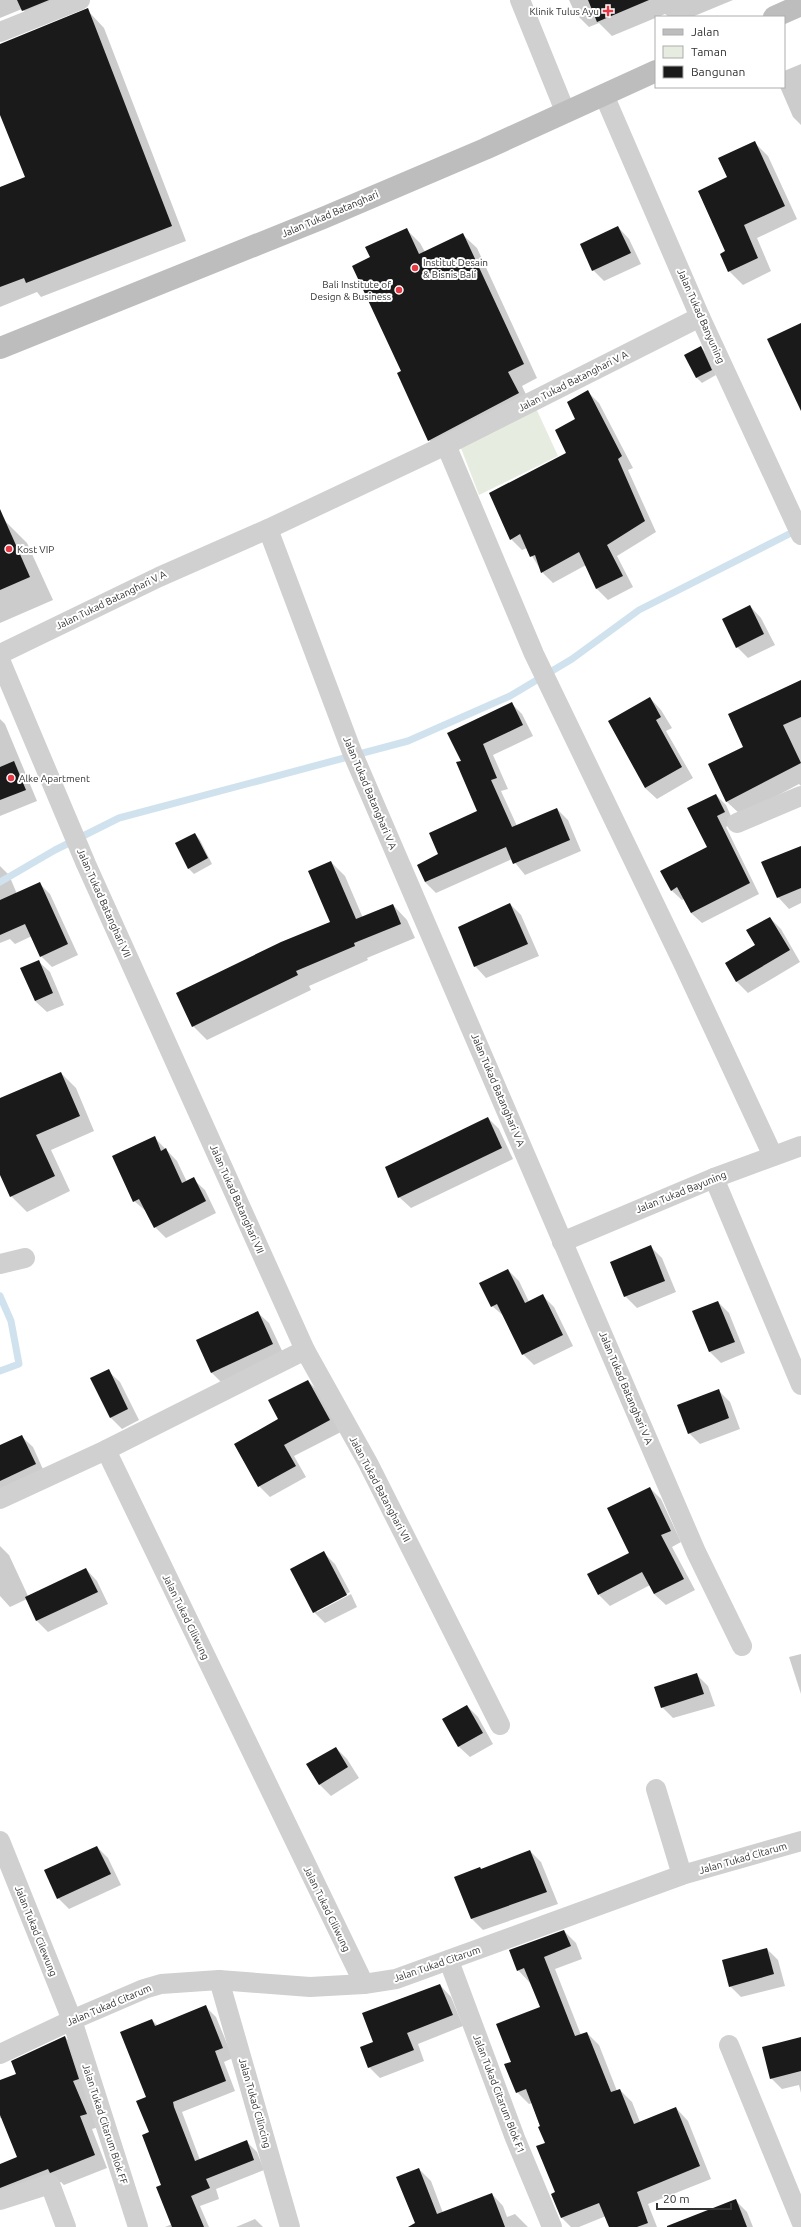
<svg xmlns="http://www.w3.org/2000/svg" width="801" height="2227" font-family="Ubuntu,sans-serif">
	<style>
		.green { fill: #e6ecdf }
		.shadow { fill: #0003 }
		.lines { fill: none; stroke-linecap: round; stroke-linejoin: round }
		.stream { stroke: #cfe2ee; stroke-width: 7 }
		.building { fill: #1a1a1a }
		.street { stroke: #d0d0d0; stroke-width: 20 }
		.secondary { stroke: #bdbdbd; stroke-width: 22 }
		.poi-dot { fill: #e63946; stroke: #fff; stroke-width: 1.5 }
		.labels { text-anchor: middle; dominant-baseline: central; stroke-width: 4; stroke-linejoin: round; paint-order: stroke }
		.poi-label { font-size: 10px; fill: #333; stroke: #fff; text-anchor: start }
		.street-label { font-size: 10px; fill: #333; stroke: #fff }
	</style>
	<rect width="100%" height="100%" fill="#fff"/>
	<path class="green" d="M535 406 558 456 479 495 459 443Z"/>
	<g class="shadow">
		<path d="M0 0H62L37 25 22 9 0 18Z"/>
		<path d="M569 0H733L692 17H669L665 14 612 36 599 23 589 27 575 13Z"/>
		<path d="M90 13 104 28 186 241 41 297 37 292 0 307V188L26 178 0 112V45Z"/>
		<path d="M801 64V125L793 117 780 87H784V71Z"/>
		<path d="M754 142 768 156 797 219 757 238 771 271 743 285 729 271 726 252 728 178Z"/>
		<path d="M618 227 629 239 641 264 604 281 593 270Z"/>
		<path d="M406 229 420 243 425 252 463 235 477 248 537 378 522 386 532 407 443 454 429 440 402 372Z"/>
		<path d="M701 347 706 353 716 375 702 383 696 377Z"/>
		<path d="M588 392 599 403 633 468 628 470 656 532 617 556 633 587 608 600 597 589 586 565 553 583 542 572 527 548 522 550 511 539 567 453Z"/>
		<path d="M4 520 27 543 53 600 0 623V522Z"/>
		<path d="M750 606 761 618 775 645 748 658 737 647Z"/>
		<path d="M801 681V786L799 784 741 815 727 802 709 765 745 748Z"/>
		<path d="M650 698 661 710 672 728 666 731 693 778 657 799 645 788Z"/>
		<path d="M511 703 522 714 533 736 493 755 508 789 501 791 517 826 557 809 568 820 581 851 525 875 512 859 436 893 425 882 440 854 479 812 462 761Z"/>
		<path d="M0 719 5 724 37 801 0 816Z"/>
		<path d="M716 795 726 805 734 823 726 827 759 894 702 923 691 913 684 899 682 900 671 890 708 847Z"/>
		<path d="M195 834 200 840 212 864 194 874 188 868Z"/>
		<path d="M801 848V903L789 909 778 897Z"/>
		<path d="M331 862 345 876 363 918 393 905 407 920 415 938 367 958 368 960 309 986 311 990 207 1040 193 1026 331 922Z"/>
		<path d="M0 866 9 875 17 894 39 883 50 894 78 955 52 967 41 956 32 936 15 944 10 939 0 943Z"/>
		<path d="M510 904 521 915 539 956 486 978 475 966Z"/>
		<path d="M770 918 781 929 800 962 748 993 737 982 727 964 757 945Z"/>
		<path d="M38 961 50 972 64 1005 47 1012 35 1001 21 969Z"/>
		<path d="M61 1073 76 1088 94 1131 51 1150 70 1191 27 1212 11 1196 0 1173V1099Z"/>
		<path d="M488 1118 499 1129 513 1159 411 1208 399 1197Z"/>
		<path d="M154 1137 177 1161 187 1182 193 1179 205 1190 216 1213 166 1238 155 1227 147 1212 134 1201Z"/>
		<path d="M651 1247 662 1258 676 1292 637 1308 625 1296Z"/>
		<path d="M508 1270 519 1281 529 1302 543 1296 554 1307 573 1346 534 1365 523 1354 505 1317 492 1306Z"/>
		<path d="M718 1302 729 1313 745 1353 721 1363 710 1352 694 1312Z"/>
		<path d="M257 1312 269 1323 284 1355 223 1384 212 1373 197 1341Z"/>
		<path d="M108 1371 120 1382 139 1420 122 1429 111 1418Z"/>
		<path d="M308 1381 319 1392 341 1432 294 1456 306 1477 270 1497 259 1486 280 1419Z"/>
		<path d="M718 1390 730 1402 740 1429 700 1444 689 1433Z"/>
		<path d="M21 1436 33 1447 46 1476 0 1498V1446Z"/>
		<path d="M650 1488 661 1499 681 1542 672 1547 695 1590 666 1605 654 1594 650 1585 610 1606 599 1595 630 1553Z"/>
		<path d="M0 1546 9 1555 28 1596 86 1569 97 1581 108 1604 48 1632 37 1621 27 1599 10 1607 0 1596Z"/>
		<path d="M324 1553 335 1564 350 1592 317 1610V1612L351 1594 357 1607 325 1623 314 1612Z"/>
		<path d="M801 1654V1694L789 1657Z"/>
		<path d="M697 1675 708 1686 715 1706 673 1718 662 1707Z"/>
		<path d="M467 1706 478 1717 493 1744 470 1757 458 1746Z"/>
		<path d="M336 1748 347 1759 359 1778 331 1796 320 1785 308 1765Z"/>
		<path d="M97 1847 108 1858 121 1885 69 1909 58 1898Z"/>
		<path d="M530 1851 541 1862 558 1904 483 1930 472 1919 455 1877 482 1870Z"/>
		<path d="M564 1931 576 1943 582 1959 555 1969 581 2035 587 2033 599 2045 617 2091 620 2090 632 2102 640 2122 676 2108 688 2121 711 2179 648 2204 657 2227H610L606 2216 579 2227H571L561 2217 546 2144 532 2103 529 2104 517 2092 512 2062 541 2007 530 1983 518 1970 511 1951Z"/>
		<path d="M767 1949 778 1960 785 1986 741 1997 730 1986Z"/>
		<path d="M440 1985 451 1997 463 2026 418 2044 424 2061 380 2078 369 2067 375 2043Z"/>
		<path d="M206 2007 216 2017 233 2058 224 2062 235 2091 182 2112 200 2160 247 2142 257 2152 264 2170 216 2189 219 2199 200 2206 209 2227H165L172 2224 150 2132 147 2097 152 2020 158 2026Z"/>
		<path d="M65 2037 78 2050 99 2127 92 2129 107 2168 64 2185 61 2182 0 2206V2165L18 2158 2 2118H0V2081L17 2074Z"/>
		<path d="M801 2038V2093L799 2085 782 2089 771 2078Z"/>
		<path d="M419 2169 431 2181 443 2213 492 2194 503 2206 507 2217 515 2214 528 2227H417Z"/>
		<path d="M735 2200 747 2212 753 2227H692Z"/>
		<path d="M255 2219 263 2227H236Z"/>
	</g>
	<g class="lines">
		<g class="stream">
			<path d="M0 882 55 850 119 818 408 741 510 696 572 659 639 610 797 530"/>
			<path d="M0 1296 11 1321 19 1364 0 1371"/>
		</g>
	</g>
	<g class="building">
		<path d="M17 0H49L22 11Z"/>
		<path d="M588 0H649L597 22Z"/>
		<path d="M88 8 172 226 26 283 24 278 0 287V187L25 177 0 115V44Z"/>
		<path d="M755 141 785 206 744 225 758 258 728 272 720 254 725 251 698 191 727 177 718 158Z"/>
		<path d="M618 226 631 253 592 271 580 244Z"/>
		<path d="M407 228 419 254 463 233 524 364 508 372 519 393 428 441 397 373 401 371 352 266 370 257 365 247Z"/>
		<path d="M801 323V411L767 339Z"/>
		<path d="M701 346 712 370 696 378 684 355Z"/>
		<path d="M588 390 622 456 618 459 645 521 607 545 623 576 596 589 579 552 541 573 535 555 530 557 520 534 510 540 489 493 566 453 555 430 575 419 567 402Z"/>
		<path d="M0 509 30 577 0 590Z"/>
		<path d="M750 605 764 634 736 648 722 619Z"/>
		<path d="M801 680V717L783 725 801 763 726 802 708 764 743 747 728 714Z"/>
		<path d="M650 697 661 717 656 720 682 767 645 788 608 721Z"/>
		<path d="M512 702 523 725 483 744 497 778 491 780 512 827 557 808 570 840 513 864 506 847 425 882 417 865 438 854 429 833 477 811 456 762 461 761 447 733Z"/>
		<path d="M14 761 26 790 0 800V767Z"/>
		<path d="M716 794 725 812 717 816 750 883 691 913 677 887 671 891 660 871 707 847 687 808Z"/>
		<path d="M195 833 208 858 188 869 175 843Z"/>
		<path d="M801 846V888L777 898 761 862Z"/>
		<path d="M331 861 356 919 393 904 401 924 354 943 355 946 296 971 298 975 192 1027 176 993 281 942 330 922 308 871Z"/>
		<path d="M40 882 68 944 40 957 25 924 0 935V900Z"/>
		<path d="M510 903 528 944 474 967 458 927Z"/>
		<path d="M770 917 790 950 736 982 725 963 755 945 746 930Z"/>
		<path d="M39 960 53 993 35 1001 20 968Z"/>
		<path d="M61 1072 80 1116 36 1135 55 1176 10 1197 0 1175V1098Z"/>
		<path d="M488 1117 502 1148 398 1198 385 1167Z"/>
		<path d="M155 1136 161 1151 166 1148 182 1183 194 1177 206 1201 154 1228 139 1199 133 1202 112 1156Z"/>
		<path d="M651 1245 665 1281 624 1297 610 1262Z"/>
		<path d="M508 1269 525 1303 543 1294 563 1335 522 1355 497 1304 491 1307 479 1283Z"/>
		<path d="M718 1301 735 1342 709 1352 692 1311Z"/>
		<path d="M258 1311 273 1344 211 1373 196 1340Z"/>
		<path d="M109 1369 128 1409 110 1418 90 1378Z"/>
		<path d="M308 1380 330 1420 284 1445 296 1466 258 1487 234 1444 278 1419 268 1400Z"/>
		<path d="M719 1389 729 1418 688 1434 677 1405Z"/>
		<path d="M22 1435 36 1464 0 1481V1445Z"/>
		<path d="M650 1487 671 1531 661 1535 684 1579 654 1594 642 1572 598 1595 587 1574 629 1553 607 1508Z"/>
		<path d="M324 1551 347 1595 313 1613 290 1569Z"/>
		<path d="M86 1568 98 1592 36 1621 25 1597Z"/>
		<path d="M697 1673 704 1694 661 1708 654 1687Z"/>
		<path d="M467 1705 483 1733 458 1747 442 1719Z"/>
		<path d="M336 1747 348 1767 319 1785 306 1764Z"/>
		<path d="M97 1846 111 1874 57 1899 44 1870Z"/>
		<path d="M530 1850 547 1892 471 1919 454 1877 480 1867 481 1869Z"/>
		<path d="M564 1930 571 1946 544 1957 575 2036 587 2032 611 2092 620 2089 634 2124 676 2107 700 2166 637 2192 648 2223 637 2227H609L599 2203 561 2218 551 2194 555 2192 536 2146 545 2143 538 2127 540 2126 526 2089 516 2093 504 2064 511 2062 496 2024 540 2007 524 1968 517 1971 509 1950Z"/>
		<path d="M767 1948 774 1974 729 1987 722 1960Z"/>
		<path d="M440 1984 453 2015 407 2033 414 2050 368 2068 360 2047 373 2042 362 2013Z"/>
		<path d="M206 2005 223 2048 215 2051 226 2081 173 2102 174 2107 195 2161 247 2140 254 2160 206 2179 210 2188 191 2196 204 2227H172L156 2187 161 2185 142 2135 149 2132 136 2101 146 2097 120 2032 152 2019 155 2026Z"/>
		<path d="M65 2036 79 2079 73 2081 87 2114 80 2116 95 2155 50 2173 48 2169 0 2188V2164L17 2157 0 2115V2080L16 2074 11 2061Z"/>
		<path d="M801 2037V2071L770 2079 762 2047Z"/>
		<path d="M419 2168 437 2214 492 2193 505 2227H408L415 2223 396 2177Z"/>
		<path d="M736 2199 747 2227H667V2226Z"/>
	</g>
	<g class="lines">
		<g class="street">
			<path d="M520 0 565 111"/>
			<path d="M0 32 80 0"/>
			<path d="M604 95 700 317 801 535"/>
			<path d="M446 445 534 654 683 963 773 1156"/>
			<path d="M268 529 352 752 696 1552 742 1646"/>
			<path d="M0 654 159 577 268 529 446 445 700 317"/>
			<path d="M0 660 86 864 305 1350 368 1463 500 1725"/>
			<path d="M737 823 801 796"/>
			<path d="M714 1178 801 1385"/>
			<path d="M562 1242 714 1178 801 1146"/>
			<path d="M0 1264 25 1258"/>
			<path d="M106 1450 364 1984"/>
			<path d="M0 1499 106 1450 305 1350"/>
			<path d="M656 1789 682 1875"/>
			<path d="M0 1841 72 2020 138 2227"/>
			<path d="M449 1961 515 2138 552 2227"/>
			<path d="M219 1980 290 2227"/>
			<path d="M729 2045 801 2221"/>
			<path d="M0 2054 72 2020 144 1989 161 1984 219 1980 310 1987 364 1984 396 1979 682 1875 801 1841"/>
			<path d="M0 2200 50 2184 66 2227"/>
		</g>
		<g class="secondary">
			<path d="M774 17 801 5"/>
			<path d="M0 348 323 218 485 149 656 71"/>
		</g>
	</g>
	<g class="poi-dot">
		<path d="M606 5h4v4h4v4h-4v4h-4v-4h-4v-4h4z"/>
		<circle cx="415" cy="268" r="4"/>
		<circle cx="399" cy="290" r="4"/>
		<circle cx="9" cy="549" r="4"/>
		<circle cx="11" cy="778" r="4"/>
	</g>
	<g class="labels">
		<g class="poi-label">
			<text x="599" y="11" text-anchor="end">Klinik Tulus Ayu</text>
			<text x="423" y="262">Institut Desain<tspan x="423" dy="12">&amp; Bisnis Bali</tspan></text>
			<text x="391" y="284" text-anchor="end">Bali Institute of<tspan x="391" dy="12">Design &amp; Business</tspan></text>
			<text x="17" y="549">Kost VIP</text>
			<text x="19" y="778">Alke Apartment</text>
		</g>
		<g class="street-label">
			<text transform="translate(330 214) rotate(-23)">Jalan Tukad Batanghari</text>
			<text transform="translate(701 316) rotate(66)">Jalan Tukad Banyuning</text>
			<text transform="translate(573 381) rotate(-27)">Jalan Tukad Batanghari V A</text>
			<text transform="translate(111 600) rotate(-26)">Jalan Tukad Batanghari V A</text>
			<text transform="translate(370 793) rotate(67)">Jalan Tukad Batanghari V A</text>
			<text transform="translate(104 903) rotate(66)">Jalan Tukad Batanghari VII</text>
			<text transform="translate(498 1090) rotate(67)">Jalan Tukad Batanghari V A</text>
			<text transform="translate(681 1192) rotate(-22)">Jalan Tukad Bayuning</text>
			<text transform="translate(237 1199) rotate(66)">Jalan Tukad Batanghari VII</text>
			<text transform="translate(626 1388) rotate(67)">Jalan Tukad Batanghari V A</text>
			<text transform="translate(380 1489) rotate(62)">Jalan Tukad Batanghari VII</text>
			<text transform="translate(186 1617) rotate(64)">Jalan Tukad Ciliwung</text>
			<text transform="translate(743 1858) rotate(-16)">Jalan Tukad Citarum</text>
			<text transform="translate(327 1909) rotate(64)">Jalan Tukad Ciliwung</text>
			<text transform="translate(36 1931) rotate(68)">Jalan Tukad Cilewung</text>
			<text transform="translate(437 1964) rotate(-19)">Jalan Tukad Citarum</text>
			<text transform="translate(109 2005) rotate(-23)">Jalan Tukad Citarum</text>
			<text transform="translate(499 2094) rotate(69)">Jalan Tukad Citarum Blok F1</text>
			<text transform="translate(255 2103) rotate(74)">Jalan Tukad Cilincing</text>
			<text transform="translate(105 2124) rotate(72)">Jalan Tukad Citarum Blok FF</text>
		</g>
	</g>
	<rect x="655" y="16" width="130" height="72" fill="#ffffff" stroke="#adadad"/>
	<rect x="663" y="29" width="20" height="6" fill="#bdbdbd" stroke="#adadad"/>
	<text x="691" y="36" font-size="12" fill="#333333">Jalan</text>
	<rect x="663" y="46" width="20" height="12" fill="#e6ecdf" stroke="#adadad"/>
	<text x="691" y="56" font-size="12" fill="#333333">Taman</text>
	<rect x="663" y="66" width="20" height="12" fill="#1a1a1a" stroke="#adadad"/>
	<text x="691" y="76" font-size="12" fill="#333333">Bangunan</text>
	<path d="M657 2203v6h74v-6" fill="none" stroke="#333333" stroke-width="2"/>
	<text x="663" y="2203" font-size="12" fill="#333333" stroke="#ffffff" stroke-width="3" paint-order="stroke">20 m</text>
</svg>
